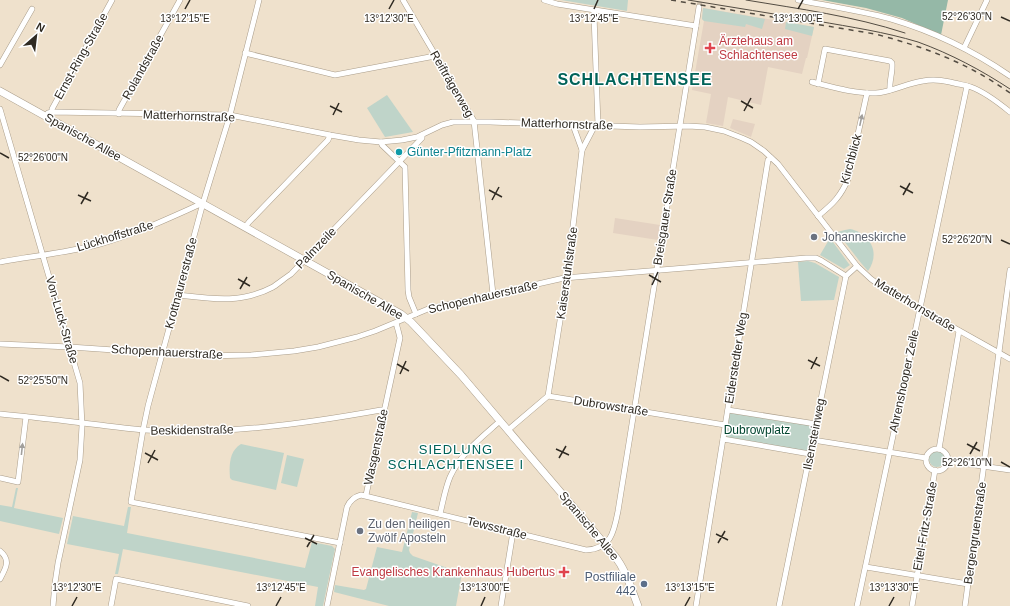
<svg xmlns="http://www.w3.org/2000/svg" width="1010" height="606" font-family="Arial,sans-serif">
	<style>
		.commercial { fill: #e4d2c2 }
		.green { fill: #bfd4c9 }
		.forest { fill: #95b8a7 }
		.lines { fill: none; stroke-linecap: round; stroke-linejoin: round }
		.street-tunnel { stroke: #c9bcaa; stroke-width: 5; stroke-dasharray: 5 2.5; stroke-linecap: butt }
		.street-casing { stroke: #aa9d8a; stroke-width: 6 }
		.secondary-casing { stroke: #aa9d8a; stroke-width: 8 }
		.street { stroke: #fff; stroke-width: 5 }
		.secondary { stroke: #fff; stroke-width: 7 }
		.tram { stroke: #534c42; stroke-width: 1 }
		.rail { stroke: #534c42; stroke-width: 1.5; stroke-dasharray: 5 5; stroke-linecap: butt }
		.oneway { fill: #a19f9c }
		.ticks { fill: none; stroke: #2f2a22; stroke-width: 1.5 }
		.health-dot { fill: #e0444e; stroke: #fff; stroke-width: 1.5 }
		.culture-dot { fill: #0f9aa8; stroke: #fff; stroke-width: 1.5 }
		.worship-dot { fill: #6b7280; stroke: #fff; stroke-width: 1.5 }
		.service-dot { fill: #5c6f8a; stroke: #fff; stroke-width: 1.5 }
		.labels { text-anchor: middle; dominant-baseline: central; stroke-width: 3; stroke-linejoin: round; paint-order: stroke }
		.health-label { font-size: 12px; fill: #be3a42; stroke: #fff; text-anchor: start }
		.street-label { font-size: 12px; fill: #2f2a22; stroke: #fff }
		.culture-label { font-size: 12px; fill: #0d838f; stroke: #fff; text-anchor: start }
		.worship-label { font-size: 12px; fill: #5b616d; stroke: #fff; text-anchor: start }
		.park-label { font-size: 12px; fill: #00442e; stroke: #fff }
		.service-label { font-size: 12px; fill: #4e5e75; stroke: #fff; text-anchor: end }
		.neighbourhood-label { font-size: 13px; letter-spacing: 1px; fill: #006359; stroke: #fff }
		.district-label { font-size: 16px; font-weight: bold; letter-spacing: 1px; fill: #006359; stroke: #fff }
		.ticks-label { font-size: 10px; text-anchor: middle; fill: #2f2a22; stroke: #fff; stroke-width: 3; stroke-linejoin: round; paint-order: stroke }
	</style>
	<rect width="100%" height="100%" fill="#efe1cc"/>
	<g class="commercial">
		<path d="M703 8 814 27 807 58H806L802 74 768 67 761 105 728 97 723 126 706 123 711 94 692 90 704 21 702 19Z"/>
		<path d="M733 119 755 124 751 137 730 128Z"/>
		<path d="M615 218 660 225 658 240 613 233Z"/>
	</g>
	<g class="green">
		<path d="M561 0H628L627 11Z"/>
		<path d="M703 8 765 19 762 29 746 24 745 27 704 21 702 19Z"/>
		<path d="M786 22 814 27 812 36 785 29Z"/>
		<path d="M387 95 413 132 385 137 367 108Z"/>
		<path d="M850 229C870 233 881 253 868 271L861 263 837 232 845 230Z"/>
		<path d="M830 238 849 264 850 265 844 269 820 255Z"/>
		<path d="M808 261 815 263 839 277 834 300 801 301 798 262Z"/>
		<path d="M730 413 813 426 808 451H807L727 437 726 435Z"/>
		<path d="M241 444 284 453 276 490 232 480 230 478C229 466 229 451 241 444Z"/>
		<circle cx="937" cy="459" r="8"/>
		<path d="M287 455 304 459 297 487 281 483Z"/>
		<path d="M16 488H18L14 508 63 518 59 534 0 521V505L12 507Z"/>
		<path d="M128 507H131L127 533 305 568 312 542 332 546 335 549 323 606H315L318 587 123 549 118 574H115L119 554 67 544 73 516 124 526Z"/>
		<path d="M412 512 418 513 409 550 410 553 413 556 462 573 456 606H389L334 592 335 585 364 590 366 589 377 547 402 552Z"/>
	</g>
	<path class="forest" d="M822 0H948L941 35 902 18 866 8Z"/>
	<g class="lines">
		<path class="street-tunnel" d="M699 7 700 0"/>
		<defs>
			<g id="street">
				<path d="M259 0 230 115 203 203 148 406 143 430 131 502 340 543"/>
				<path d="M403 0 474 121 493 294"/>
				<path d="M544 0 557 4 696 26"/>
				<path d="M798 0C829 6 861 11 891 19 932 31 975 52 1010 76"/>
				<path d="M594 10V15L598 125"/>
				<path d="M964 48 987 0"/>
				<path d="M245 53 335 75 435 56"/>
				<path d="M0 65 32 9"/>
				<path d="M812 82C832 87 855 94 876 93 892 92 907 83 923 81 932 79 941 80 950 82 957 84 965 85 971 87 985 92 999 103 1010 112"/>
				<path d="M818 84 825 49 890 61 892 63C893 72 889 81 890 90"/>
				<path d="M0 109 80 383 82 426 80 460 58 563 55 583 53 606"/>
				<path d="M52 112V109L112 0"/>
				<path d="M119 114V110L180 0"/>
				<path d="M46 116 48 113 52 112 230 115 330 135 359 140 381 142 402 140 417 137 442 125 453 122H490L640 127 688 126 705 127 724 131 742 138 751 142 764 151 778 164 857 266 871 279 885 289 1010 359"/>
				<path d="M575 124 574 128 582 150"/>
				<path d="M381 142 382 145 405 167 408 290 409 297 416 314"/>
				<path d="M818 216C833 204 841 196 848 179L867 93"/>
				<path d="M245 227 249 222 328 140 330 135"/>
				<path d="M0 262C33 256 67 253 100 244 136 234 169 218 203 203"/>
				<path d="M178 295C212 299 241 304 273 287 279 283 285 278 291 274L422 138V135"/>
				<path d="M0 344 70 347 202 356 251 355 294 351 318 347 357 337 375 331 428 309 564 278 806 258H816L822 261 846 276"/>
				<path d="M548 396 567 277 582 150 593 129V125"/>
				<path d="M728 410 816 424"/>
				<path d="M0 414C33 417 67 421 100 425 115 427 130 429 145 430 224 435 303 424 381 410H384"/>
				<path d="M508 430 548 396 725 425"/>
				<path d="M723 439 810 454"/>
				<path d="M813 440 926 458"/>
				<path d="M939 449 959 331"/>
				<circle cx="937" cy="460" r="11"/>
				<path d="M947 461 1010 470"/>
				<path d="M0 478 18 482 26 417"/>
				<path d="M366 495 400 338 398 330 396 323"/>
				<path d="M440 514C443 502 445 489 450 477 461 453 481 438 500 421"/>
				<path d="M0 551C11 560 6 568 0 579"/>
				<path d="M866 567 968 584"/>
				<path d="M111 606 116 579 248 606"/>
				<path d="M327 606 347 507C350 500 354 497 361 495L586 550C611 549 614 532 618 511L699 7"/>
				<path d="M501 606 513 532"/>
				<path d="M696 606 768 160 771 158"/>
				<path d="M779 606 846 276 857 266"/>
				<path d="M857 606 967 86"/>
				<path d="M912 606 935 470"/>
				<path d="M965 606 1010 270"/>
			</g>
			<path id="secondary" d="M0 91 401 314 411 322 461 375 614 555C626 570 631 588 638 606"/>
		</defs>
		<use href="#street" class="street-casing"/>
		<use href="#secondary" class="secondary-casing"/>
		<use href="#street" class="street"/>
		<use href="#secondary" class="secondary"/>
		<g class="tram">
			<path d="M688 0C731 7 774 14 817 21 851 27 885 32 918 42 951 54 981 70 1010 89"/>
			<path d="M746 0C800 9 853 16 905 33"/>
		</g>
		<path class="rail" d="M671 0 875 34C925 47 968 63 1010 93"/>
	</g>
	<defs><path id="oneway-solid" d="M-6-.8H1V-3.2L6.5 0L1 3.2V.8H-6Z"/></defs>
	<g class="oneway">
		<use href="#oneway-solid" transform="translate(861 120) rotate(-78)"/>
		<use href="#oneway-solid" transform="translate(22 449) rotate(-84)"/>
	</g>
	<path class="ticks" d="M185 9 190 0M389 9 394 0M594 9 598 0M798 9 803 0M1001 17 1010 21M741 101 753 108M330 106 342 112M744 111 751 98M333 115 339 103M0 153 9 158M900 186 913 193M489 190 502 197M78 195 91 201M903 195 910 183M492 200 499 187M81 204 88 192M1001 240 1010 244M649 275 661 282M238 279 250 286M652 285 658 272M240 289 247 277M808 360 820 366M397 364 409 371M811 369 817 357M400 374 406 361M0 376 9 381M967 444 980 451M556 449 569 455M145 453 158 460M970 454 977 442M559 458 566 446M1001 462 1010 467M148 463 155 450M716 534 728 540M305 538 317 544M718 543 725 531M307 547 314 535M72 606 77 597M276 606 281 597M481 606 485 597M685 606 690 597M889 606 894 597"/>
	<g class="health-dot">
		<path d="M708 42h4v4h4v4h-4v4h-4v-4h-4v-4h4z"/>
		<path d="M562 566h4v4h4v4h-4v4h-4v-4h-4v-4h4z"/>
	</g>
	<circle class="culture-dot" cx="399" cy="152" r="4"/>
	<g class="worship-dot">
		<circle cx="814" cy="237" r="4"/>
		<circle cx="360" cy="531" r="4"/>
	</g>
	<circle class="service-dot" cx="644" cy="584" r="4"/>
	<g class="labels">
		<g class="health-label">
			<text x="719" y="41">Ärztehaus am<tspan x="719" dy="14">Schlachtensee</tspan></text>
			<text x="555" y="572" text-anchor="end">Evangelisches Krankenhaus Hubertus</text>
		</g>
		<g class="street-label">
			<text transform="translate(81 56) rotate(-61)">Ernst-Ring-Straße</text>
			<text transform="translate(143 67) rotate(-61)">Rolandstraße</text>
			<text transform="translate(452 84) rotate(60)">Reifträgerweg</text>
			<text transform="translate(189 116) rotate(2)">Matterhornstraße</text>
			<text transform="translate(567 124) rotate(2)">Matterhornstraße</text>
			<text transform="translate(83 137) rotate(29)">Spanische Allee</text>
			<text transform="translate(851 159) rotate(-75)">Kirchblick</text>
			<text transform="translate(665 217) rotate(-81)">Breisgauer Straße</text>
			<text transform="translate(115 236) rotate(-17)">Lückhoffstraße</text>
			<text transform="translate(316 248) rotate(-46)">Palmzeile</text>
			<text transform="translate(567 273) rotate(-82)">Kaiserstuhlstraße</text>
			<text transform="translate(181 283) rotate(-75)">Krottnaurerstraße</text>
			<text transform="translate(365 295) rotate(30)">Spanische Allee</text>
			<text transform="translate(483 297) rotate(-13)">Schopenhauerstraße</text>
			<text transform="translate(915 305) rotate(31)">Matterhornstraße</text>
			<text transform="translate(62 320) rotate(74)">Von-Luck-Straße</text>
			<text transform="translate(167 352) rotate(3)">Schopenhauerstraße</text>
			<text transform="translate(736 358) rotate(-81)">Eiderstedter Weg</text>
			<text transform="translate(904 381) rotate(-78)">Ahrenshooper Zeile</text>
			<text transform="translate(611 406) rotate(9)">Dubrowstraße</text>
			<text transform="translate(192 430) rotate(-1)">Beskidenstraße</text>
			<text transform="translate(814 434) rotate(-79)">Ilsensteinweg</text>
			<text transform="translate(376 447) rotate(-78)">Wasgenstraße</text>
			<text transform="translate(589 526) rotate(50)">Spanische Allee</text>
			<text transform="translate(925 526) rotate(-80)">Eitel-Fritz-Straße</text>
			<text transform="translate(497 528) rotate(14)">Tewsstraße</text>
			<text transform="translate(975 533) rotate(-82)">Bergengruenstraße</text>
		</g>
		<g class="culture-label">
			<text x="407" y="152">Günter-Pfitzmann-Platz</text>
		</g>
		<g class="worship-label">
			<text x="822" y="237">Johanneskirche</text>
			<text x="368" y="524">Zu den heiligen<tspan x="368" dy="14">Zwölf Aposteln</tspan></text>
		</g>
		<g class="park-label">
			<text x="757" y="430">Dubrowplatz</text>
		</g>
		<g class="service-label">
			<text x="636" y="577">Postfiliale<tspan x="636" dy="14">442</tspan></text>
		</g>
		<g class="neighbourhood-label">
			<text x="456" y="449">SIEDLUNG<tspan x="456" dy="15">SCHLACHTENSEE I</tspan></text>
		</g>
		<g class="district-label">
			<text x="635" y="79">SCHLACHTENSEE</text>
		</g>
	</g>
	<g class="ticks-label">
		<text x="967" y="20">52°26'30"N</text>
		<text x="185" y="22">13°12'15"E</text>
		<text x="389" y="22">13°12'30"E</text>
		<text x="594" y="22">13°12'45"E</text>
		<text x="798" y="22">13°13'00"E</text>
		<text x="43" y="161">52°26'00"N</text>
		<text x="967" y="243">52°26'20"N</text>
		<text x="43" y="384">52°25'50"N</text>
		<text x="967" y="466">52°26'10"N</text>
		<text x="77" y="591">13°12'30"E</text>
		<text x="281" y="591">13°12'45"E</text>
		<text x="485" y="591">13°13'00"E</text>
		<text x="690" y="591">13°13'15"E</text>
		<text x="894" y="591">13°13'30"E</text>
	</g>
	<g transform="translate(36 36) rotate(28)" stroke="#ffffff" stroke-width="3" paint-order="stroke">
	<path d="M0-3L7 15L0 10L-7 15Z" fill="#2f2a22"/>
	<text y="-6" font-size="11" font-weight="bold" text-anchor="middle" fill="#2f2a22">N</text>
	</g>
</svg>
